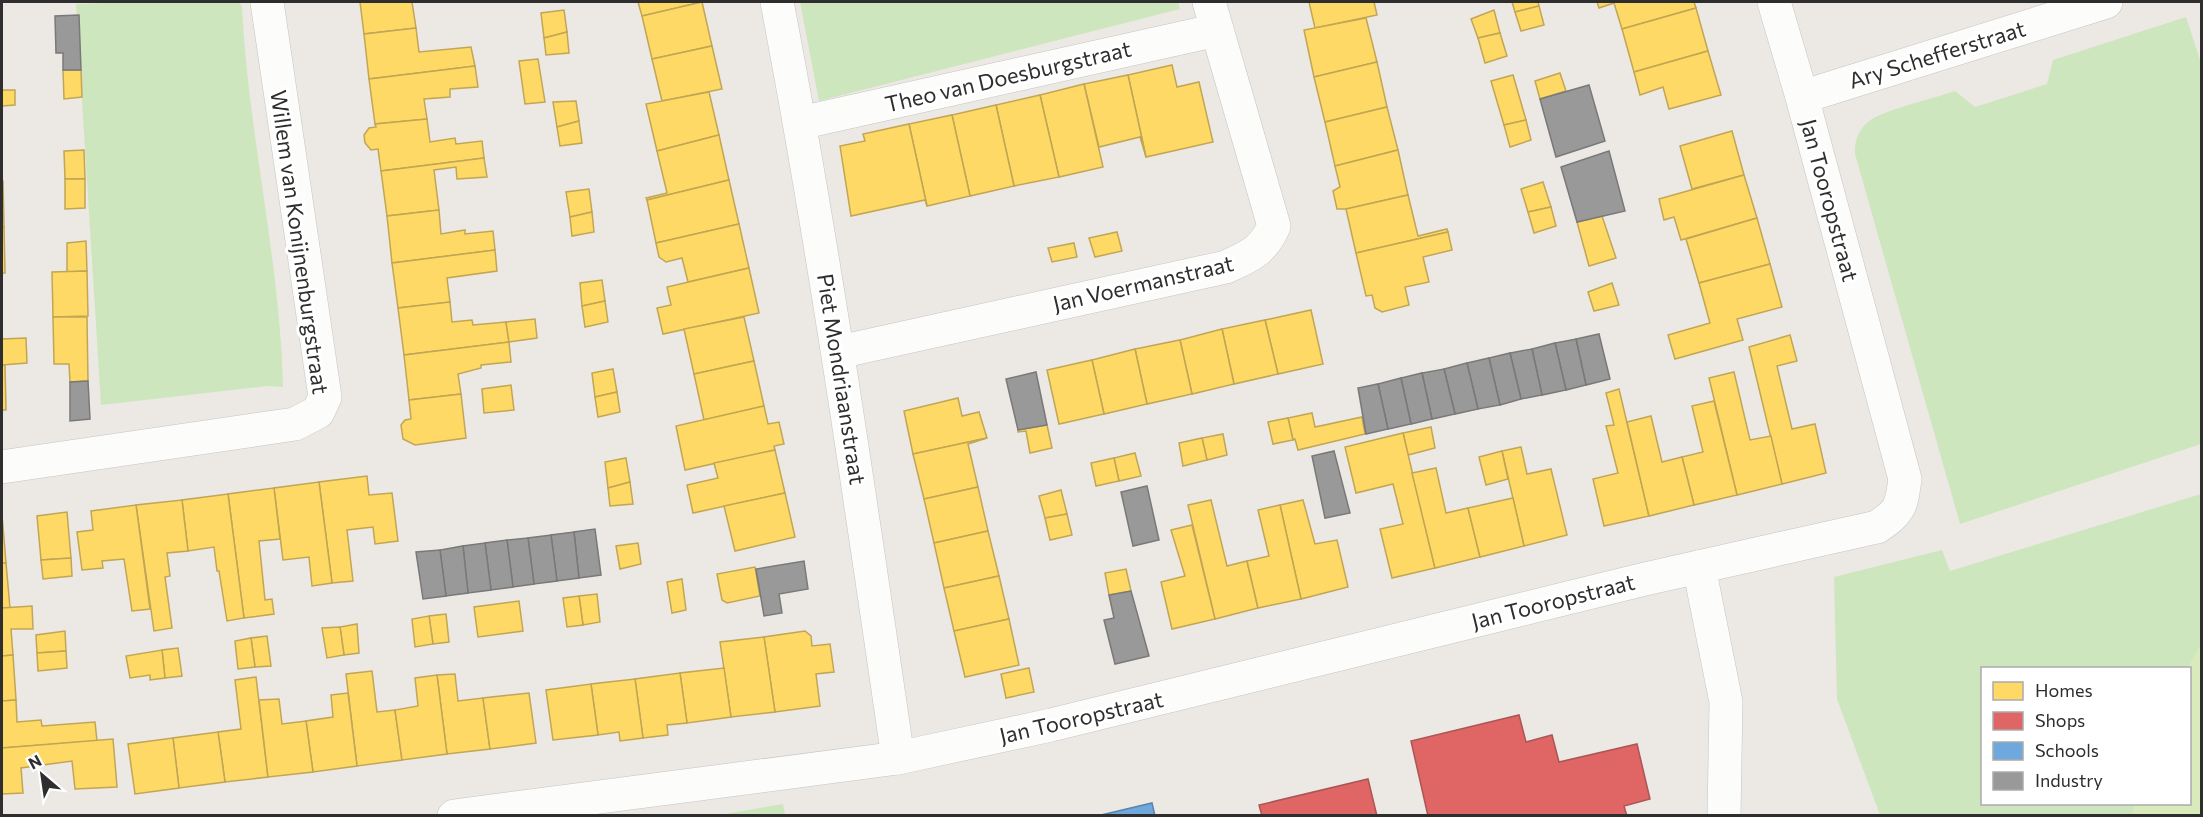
<svg xmlns="http://www.w3.org/2000/svg" width="2203" height="817" font-family="Commissioner,sans-serif">
	<style>
		.green { fill: #cee6be; fill-rule: evenodd }
		.pitch { fill: #d9eabb }
		.homes { fill: #ffd966; stroke: #c0a655; stroke-width: 1.5 }
		.shops { fill: #e06666; stroke: #ab5555; stroke-width: 1.5 }
		.schools { fill: #6fa8dc; stroke: #5c83a8; stroke-width: 1.5 }
		.industry { fill: #999; stroke: #797979; stroke-width: 1.5 }
		.lines { fill: none; stroke-linecap: round; stroke-linejoin: round }
		.minor-casing { stroke: #c5c4c5; stroke-width: 34 }
		.minor { stroke: #fcfcfb; stroke-width: 33 }
		.labels { text-anchor: middle; dominant-baseline: central; stroke-width: 6; stroke-linejoin: round; paint-order: stroke }
		.street-label { font-size: 22px; fill: #2e2e2e; stroke: #fff }
	</style>
	<rect width="100%" height="100%" fill="#ece8e4"/>
	<g class="green">
		<path d="M127 2H239L242 6C248 134 280 259 283 387L268 386 101 405 76 4Z"/>
		<path d="M800 2H1178L1180 9 819 101Z"/>
		<path d="M2186 17 2202 66 2201 444 1960 524 1855 154C1854 141 1859 129 1869 121 1883 110 1936 98 1955 91L1975 107 2047 84 2053 60Z"/>
		<path d="M2201 494V815H1880L1837 699 1834 577 1942 550 1950 571ZM1982 668H2190V804H1982Z"/>
		<path d="M783 804 785 815H719Z"/>
	</g>
	<path class="pitch" d="M2201 644V815H2132L2135 804H2190V668H2187Z"/>
	<g class="homes">
		<path d="M360 2H412L416 28 364 34Z"/>
		<path d="M638 2H702L642 16Z"/>
		<path d="M702 2 712 46 652 59 642 16Z"/>
		<path d="M1309 2H1374L1377 15 1315 28Z"/>
		<path d="M1512 2H1538L1539 6 1515 12Z"/>
		<path d="M1597 2H1694L1696 8 1622 29 1614 3 1599 8Z"/>
		<path d="M1539 6 1544 25 1521 31 1515 12Z"/>
		<path d="M1696 8 1708 51 1634 72 1622 29Z"/>
		<path d="M564 10 567 32 544 38 541 13Z"/>
		<path d="M1494 10 1500 33 1478 38 1471 19Z"/>
		<path d="M1366 18 1377 62 1314 77 1304 30Z"/>
		<path d="M416 28 419 52 471 47 475 66 369 79 364 34Z"/>
		<path d="M567 32 569 53 546 55 544 38Z"/>
		<path d="M1500 33 1507 56 1485 63 1478 38Z"/>
		<path d="M712 46 722 89 662 101 652 59Z"/>
		<path d="M1708 51 1721 95 1669 109 1663 87 1640 95 1634 72Z"/>
		<path d="M538 59 545 102 525 104 519 61Z"/>
		<path d="M1377 62 1387 107 1325 122 1314 77Z"/>
		<path d="M1172 65 1177 87 1199 82 1213 142 1146 157 1128 75Z"/>
		<path d="M475 66 478 87 450 89V97L424 99 427 119 375 124 369 79Z"/>
		<path d="M63 70H81L82 97 64 99Z"/>
		<path d="M1560 73 1566 91 1540 99 1535 81Z"/>
		<path d="M1128 75 1146 157 1140 137 1099 147 1084 84Z"/>
		<path d="M1513 75 1526 120 1504 125 1491 81Z"/>
		<path d="M1084 84 1103 167 1059 177 1040 95Z"/>
		<path d="M2 90H15V105L2 106Z"/>
		<path d="M709 92 719 135 657 151 646 104Z"/>
		<path d="M1040 95 1059 177 1014 186 996 105Z"/>
		<path d="M576 101 579 121 557 127 553 102Z"/>
		<path d="M996 105 1014 186 970 196 952 115Z"/>
		<path d="M1387 107 1398 150 1335 166 1325 122Z"/>
		<path d="M952 115 970 196 927 206 909 124Z"/>
		<path d="M427 119 430 142 455 138 456 144 482 141 484 158 381 171 378 149 371 150 365 143 364 135 369 128 376 127 375 124Z"/>
		<path d="M1526 120 1531 140 1510 147 1504 125Z"/>
		<path d="M579 121 582 143 560 146 557 127Z"/>
		<path d="M909 124 927 206 925 200 851 216 840 146 865 141 863 134Z"/>
		<path d="M1732 131 1744 175 1692 189 1680 146Z"/>
		<path d="M719 135 729 180 647 200 646 198 667 193 657 151Z"/>
		<path d="M84 150 85 179H65L64 151Z"/>
		<path d="M1398 150 1408 195 1346 209H1337L1333 191 1340 187 1335 166Z"/>
		<path d="M484 158 487 177 457 179 456 167 434 170 439 210 387 216 381 171Z"/>
		<path d="M1744 175 1757 218 1681 240 1674 217 1664 220 1659 199Z"/>
		<path d="M65 179H85V208L65 209Z"/>
		<path d="M729 180 739 224 656 243 647 200Z"/>
		<path d="M2 181H3L4 227H2Z"/>
		<path d="M1543 182 1551 207 1528 212 1521 189Z"/>
		<path d="M589 189 592 212 570 217 566 192Z"/>
		<path d="M1408 195 1418 236 1447 229 1448 232 1356 253 1346 209Z"/>
		<path d="M1551 207 1556 226 1534 233 1528 212Z"/>
		<path d="M439 210 441 234 465 230V234L493 231 495 250 392 263 387 216Z"/>
		<path d="M592 212 594 232 572 236 570 217Z"/>
		<path d="M1602 216 1616 258 1589 266 1577 222Z"/>
		<path d="M1757 218 1770 264 1699 283 1686 239Z"/>
		<path d="M739 224 749 268 688 282 682 258 666 262 659 257 656 243Z"/>
		<path d="M2 227H4L5 273H2Z"/>
		<path d="M1117 232 1122 251 1095 257 1089 238Z"/>
		<path d="M1448 232 1452 250 1423 257 1429 282 1405 287 1409 305 1382 312 1375 308 1372 295 1366 296 1356 253Z"/>
		<path d="M86 241 87 271 67 272V243Z"/>
		<path d="M1074 243 1077 257 1052 262 1048 248Z"/>
		<path d="M495 250 497 271 447 278 450 302 398 308 392 263Z"/>
		<path d="M1770 264 1782 307 1737 319 1743 340 1675 359 1668 335 1710 323 1699 283Z"/>
		<path d="M749 268 759 313 663 334 657 308 671 305 667 287Z"/>
		<path d="M87 271 88 316 53 317 52 272Z"/>
		<path d="M602 280 605 301 582 306 580 283Z"/>
		<path d="M1612 283 1619 305 1594 311 1588 292Z"/>
		<path d="M605 301 608 322 585 327 582 306Z"/>
		<path d="M450 302 452 322 472 320 473 325 506 322 509 342 404 355 398 308Z"/>
		<path d="M1311 310 1323 364 1278 374 1265 320Z"/>
		<path d="M53 317H87L88 381 70 382 69 364H54Z"/>
		<path d="M744 317 754 361 694 374 684 329Z"/>
		<path d="M535 319 537 338 509 342 506 322Z"/>
		<path d="M1265 320 1278 374 1234 384 1222 329Z"/>
		<path d="M1222 329 1234 384 1192 394 1180 340Z"/>
		<path d="M1790 335 1797 361 1777 366 1792 429 1815 424 1826 473 1782 484 1749 347Z"/>
		<path d="M26 338 27 363 2 365V339Z"/>
		<path d="M1180 340 1192 394 1147 404 1135 349Z"/>
		<path d="M509 342 511 362 481 365V368L458 374 461 394 409 400 404 355Z"/>
		<path d="M1135 349 1147 404 1104 414 1092 360Z"/>
		<path d="M1092 360 1104 414 1059 424 1047 370Z"/>
		<path d="M754 361 764 406 704 420 694 374Z"/>
		<path d="M2 365H5L6 410H2Z"/>
		<path d="M613 369 617 392 595 397 592 373Z"/>
		<path d="M1734 372 1750 440 1771 436 1782 484 1737 495 1709 378Z"/>
		<path d="M511 385 514 410 484 413 482 389Z"/>
		<path d="M1619 389 1649 516 1604 526 1593 479 1618 473 1606 426 1614 425 1606 393Z"/>
		<path d="M617 392 620 412 598 417 595 397Z"/>
		<path d="M461 394 466 438 415 445 403 439 401 425 405 420 411 419 409 400Z"/>
		<path d="M958 398 962 416 979 412 987 438 913 454 904 411Z"/>
		<path d="M1714 401 1737 495 1694 505 1682 457 1703 452 1692 406Z"/>
		<path d="M764 406 768 424 779 422 784 444 774 446 775 450 685 470 676 426Z"/>
		<path d="M1312 413 1315 427 1362 417 1365 434 1298 450 1295 439 1293 440 1288 418Z"/>
		<path d="M1651 416 1662 462 1682 457 1694 505 1649 516 1627 422Z"/>
		<path d="M1288 418 1293 440 1273 444 1268 422Z"/>
		<path d="M1047 425 1052 448 1030 453 1026 431 1018 432V430Z"/>
		<path d="M1431 427 1435 448 1408 455 1403 433Z"/>
		<path d="M1403 433 1435 568 1392 578 1380 529 1403 524 1393 484 1356 493 1345 447Z"/>
		<path d="M1223 434 1227 455 1207 460 1202 438Z"/>
		<path d="M987 438 968 444 978 487 924 499 913 454Z"/>
		<path d="M1202 438 1207 460 1183 466 1179 443Z"/>
		<path d="M1521 447 1527 474 1551 469 1567 535 1524 546 1502 451Z"/>
		<path d="M775 450 785 493 693 513 687 485 718 478 714 463Z"/>
		<path d="M1502 451 1508 479 1486 485 1479 457Z"/>
		<path d="M1135 453 1141 476 1119 481 1114 458Z"/>
		<path d="M626 458 630 482 608 488 605 462Z"/>
		<path d="M1114 458 1119 481 1096 486 1091 463Z"/>
		<path d="M1436 468 1446 513 1468 508 1480 557 1435 568 1412 473Z"/>
		<path d="M367 476 369 495 392 493 398 541 375 544 373 527 347 530 353 581 332 583 319 482Z"/>
		<path d="M319 482 332 583 312 586 309 557 283 560 274 488Z"/>
		<path d="M630 482 633 504 610 506 608 488Z"/>
		<path d="M978 487 988 531 934 543 924 499Z"/>
		<path d="M274 488 280 539 259 541 265 600 272 599 274 614 244 618 228 494Z"/>
		<path d="M1061 490 1067 514 1045 518 1039 496Z"/>
		<path d="M785 493 795 537 735 551 724 506Z"/>
		<path d="M228 494 244 618 227 621 219 571H217L214 547 188 551 182 500Z"/>
		<path d="M1513 498 1524 546 1480 557 1468 508Z"/>
		<path d="M182 500 188 551 167 553 170 576 165 577 172 628 154 631 136 505Z"/>
		<path d="M1211 500 1227 566 1247 561 1258 608 1215 619 1188 505Z"/>
		<path d="M1303 500 1315 544 1337 540 1348 587 1301 599 1280 505Z"/>
		<path d="M136 505 150 609 132 611 124 559 102 561 103 568 82 570 77 532 93 530 91 511Z"/>
		<path d="M1280 505 1301 599 1258 608 1247 561 1269 556 1258 510Z"/>
		<path d="M67 512 71 558 41 560 37 516Z"/>
		<path d="M1067 514 1072 535 1050 540 1045 518Z"/>
		<path d="M2 515 6 563H2Z"/>
		<path d="M1192 525 1215 619 1172 629 1161 582 1185 576 1171 530Z"/>
		<path d="M988 531 999 576 944 588 934 543Z"/>
		<path d="M638 543 641 564 620 569 616 546Z"/>
		<path d="M71 558 72 576 43 579 41 560Z"/>
		<path d="M2 563H6L10 608H2Z"/>
		<path d="M755 567 760 596 727 603 722 600 717 574Z"/>
		<path d="M1126 569 1131 591 1109 595 1105 573Z"/>
		<path d="M999 576 1009 619 954 631 944 588Z"/>
		<path d="M682 579 686 610 672 613 667 582Z"/>
		<path d="M597 594 600 622 583 625 579 596Z"/>
		<path d="M579 596 583 625 567 627 563 598Z"/>
		<path d="M519 601 523 631 478 637 474 607Z"/>
		<path d="M32 606 33 629H11L13 655 2 656V608Z"/>
		<path d="M446 614 449 642 433 644 429 616Z"/>
		<path d="M429 616 433 644 415 647 412 619Z"/>
		<path d="M1009 619 1019 665 965 677 954 631Z"/>
		<path d="M357 624 359 653 344 655 340 627Z"/>
		<path d="M340 627 344 655 327 658 322 628Z"/>
		<path d="M65 631 66 651 37 653 36 635Z"/>
		<path d="M805 631 811 636 812 646 830 644 834 672 816 674 820 706 775 712 764 637Z"/>
		<path d="M267 636 271 666 255 667 251 638Z"/>
		<path d="M764 637 775 712 731 717 720 642Z"/>
		<path d="M251 638 255 667 238 669 235 641Z"/>
		<path d="M178 648 182 676 165 678 162 650Z"/>
		<path d="M162 650 165 678 150 680V675L130 678 126 656Z"/>
		<path d="M66 651 67 668 38 671 37 653Z"/>
		<path d="M13 655 16 700 2 701V656Z"/>
		<path d="M724 668 731 717 687 723 680 673Z"/>
		<path d="M1029 668 1034 692 1006 698 1001 674Z"/>
		<path d="M372 671 377 712 395 710 402 760 357 766 346 674Z"/>
		<path d="M680 673 687 723 667 725 668 735 643 738 635 679Z"/>
		<path d="M455 674 458 701 483 698 490 749 447 754 437 675Z"/>
		<path d="M437 675 447 754 402 760 395 710 418 706 415 678Z"/>
		<path d="M256 677 268 777 225 782 218 732 241 729 235 680Z"/>
		<path d="M635 679 643 738 620 741 619 732 598 735 591 684Z"/>
		<path d="M591 684 598 735 553 740 546 690Z"/>
		<path d="M348 693 357 766 313 772 306 721 333 717 331 695Z"/>
		<path d="M529 693 536 743 490 749 483 698Z"/>
		<path d="M279 699 282 724 306 721 313 772 268 777 259 700Z"/>
		<path d="M16 700 17 722 41 720 42 726 95 722 97 741 2 748V701Z"/>
		<path d="M218 732 225 782 179 788 173 738Z"/>
		<path d="M173 738 179 788 135 794 128 744Z"/>
		<path d="M113 739 117 787 75 789 72 761 21 768 23 793 2 794V748Z"/>
	</g>
	<g class="shops">
		<path d="M1519 715 1526 742 1552 735 1559 762 1637 744 1650 799 1624 806 1627 816H1428L1411 741Z"/>
		<path d="M1368 779 1377 816H1262L1259 805Z"/>
	</g>
	<path class="schools" d="M1152 803 1155 816H1097Z"/>
	<g class="industry">
		<path d="M79 15 81 70H63V53H56L55 16Z"/>
		<path d="M1589 85 1605 141 1556 157 1540 99Z"/>
		<path d="M1609 151 1625 211 1577 222 1561 167Z"/>
		<path d="M1599 334 1610 379 1586 385 1576 339Z"/>
		<path d="M1576 339 1586 385 1566 390 1555 343Z"/>
		<path d="M1555 343 1566 390 1542 395 1532 349Z"/>
		<path d="M1532 349 1542 395 1521 399 1510 353Z"/>
		<path d="M1510 353 1521 399 1500 405 1489 358Z"/>
		<path d="M1489 358 1500 405 1478 409 1467 363Z"/>
		<path d="M1467 363 1478 409 1455 414 1444 369Z"/>
		<path d="M1444 369 1455 414 1432 419 1422 373Z"/>
		<path d="M1036 372 1047 425 1018 430 1006 379Z"/>
		<path d="M1422 373 1432 419 1411 424 1401 378Z"/>
		<path d="M1401 378 1411 424 1388 429 1378 384Z"/>
		<path d="M88 381 90 419 70 421V382Z"/>
		<path d="M1378 384 1388 429 1366 434 1358 388Z"/>
		<path d="M1334 451 1350 513 1325 518 1312 456Z"/>
		<path d="M1147 486 1159 540 1133 546 1121 492Z"/>
		<path d="M595 529 601 575 579 578 574 532Z"/>
		<path d="M574 532 579 578 557 581 551 535Z"/>
		<path d="M551 535 557 581 534 584 528 538Z"/>
		<path d="M528 538 534 584 513 587 507 540Z"/>
		<path d="M507 540 513 587 491 590 485 543Z"/>
		<path d="M485 543 491 590 468 593 463 546Z"/>
		<path d="M463 546 468 593 446 596 440 550Z"/>
		<path d="M440 550 446 596 423 599 416 552Z"/>
		<path d="M804 561 808 589 779 594 782 613 764 616 756 569Z"/>
		<path d="M1131 591 1149 656 1115 664 1104 620 1114 618 1109 595Z"/>
	</g>
	<g class="lines">
		<defs>
			<g id="minor">
				<path d="M777 2C825 253 861 505 898 758"/>
				<path d="M1802 97 2106 2"/>
				<path d="M800 123 1217 30"/>
				<path d="M839 352 1226 267C1250 256 1263 251 1274 226L1209 2"/>
				<path d="M2 467 295 424 318 412 325 397 267 2"/>
				<path d="M1699 567 1726 702 1724 816"/>
				<path d="M454 816 898 758 1051 725 1645 579 1877 527C1901 511 1901 507 1905 479L1802 97 1774 2"/>
			</g>
		</defs>
		<use href="#minor" class="minor-casing"/>
		<use href="#minor" class="minor"/>
	</g>
	<g class="labels">
		<g class="street-label">
			<text transform="translate(1937 54) rotate(-17)">Ary Schefferstraat</text>
			<text transform="translate(1008 76) rotate(-13)">Theo van Doesburgstraat</text>
			<text transform="translate(1830 200) rotate(75)">Jan Tooropstraat</text>
			<text transform="translate(300 242) rotate(82)">Willem van Konijnenburgstraat</text>
			<text transform="translate(1143 283) rotate(-13)">Jan Voermanstraat</text>
			<text transform="translate(842 379) rotate(81)">Piet Mondriaanstraat</text>
			<text transform="translate(1553 601) rotate(-14)">Jan Tooropstraat</text>
			<text transform="translate(1081 717) rotate(-13)">Jan Tooropstraat</text>
		</g>
	</g>
	<rect width="2203" height="817" fill="none" stroke="#2e2e2e" stroke-width="6"/>
	<rect x="1981" y="667" width="210" height="138" fill="#ffffff" stroke="#ababab" stroke-width="1.5"/>
	<rect x="1993" y="682" width="30" height="18" fill="#ffd966" stroke="#ababab" stroke-width="1.5"/>
	<text x="2035" y="697" font-size="18" fill="#2e2e2e">Homes</text>
	<rect x="1993" y="712" width="30" height="18" fill="#e06666" stroke="#ababab" stroke-width="1.5"/>
	<text x="2035" y="727" font-size="18" fill="#2e2e2e">Shops</text>
	<rect x="1993" y="742" width="30" height="18" fill="#6fa8dc" stroke="#ababab" stroke-width="1.5"/>
	<text x="2035" y="757" font-size="18" fill="#2e2e2e">Schools</text>
	<rect x="1993" y="772" width="30" height="18" fill="#999999" stroke="#ababab" stroke-width="1.5"/>
	<text x="2035" y="787" font-size="18" fill="#2e2e2e">Industry</text>
	<g transform="translate(42 775) rotate(331)" stroke="#ffffff" stroke-width="4.5" paint-order="stroke">
	<path d="M0-4.5L10 22L0 15L-10 22Z" fill="#2e2e2e"/>
	<text y="-9" font-size="16" font-weight="bold" text-anchor="middle" fill="#2e2e2e">N</text>
	</g>
</svg>
